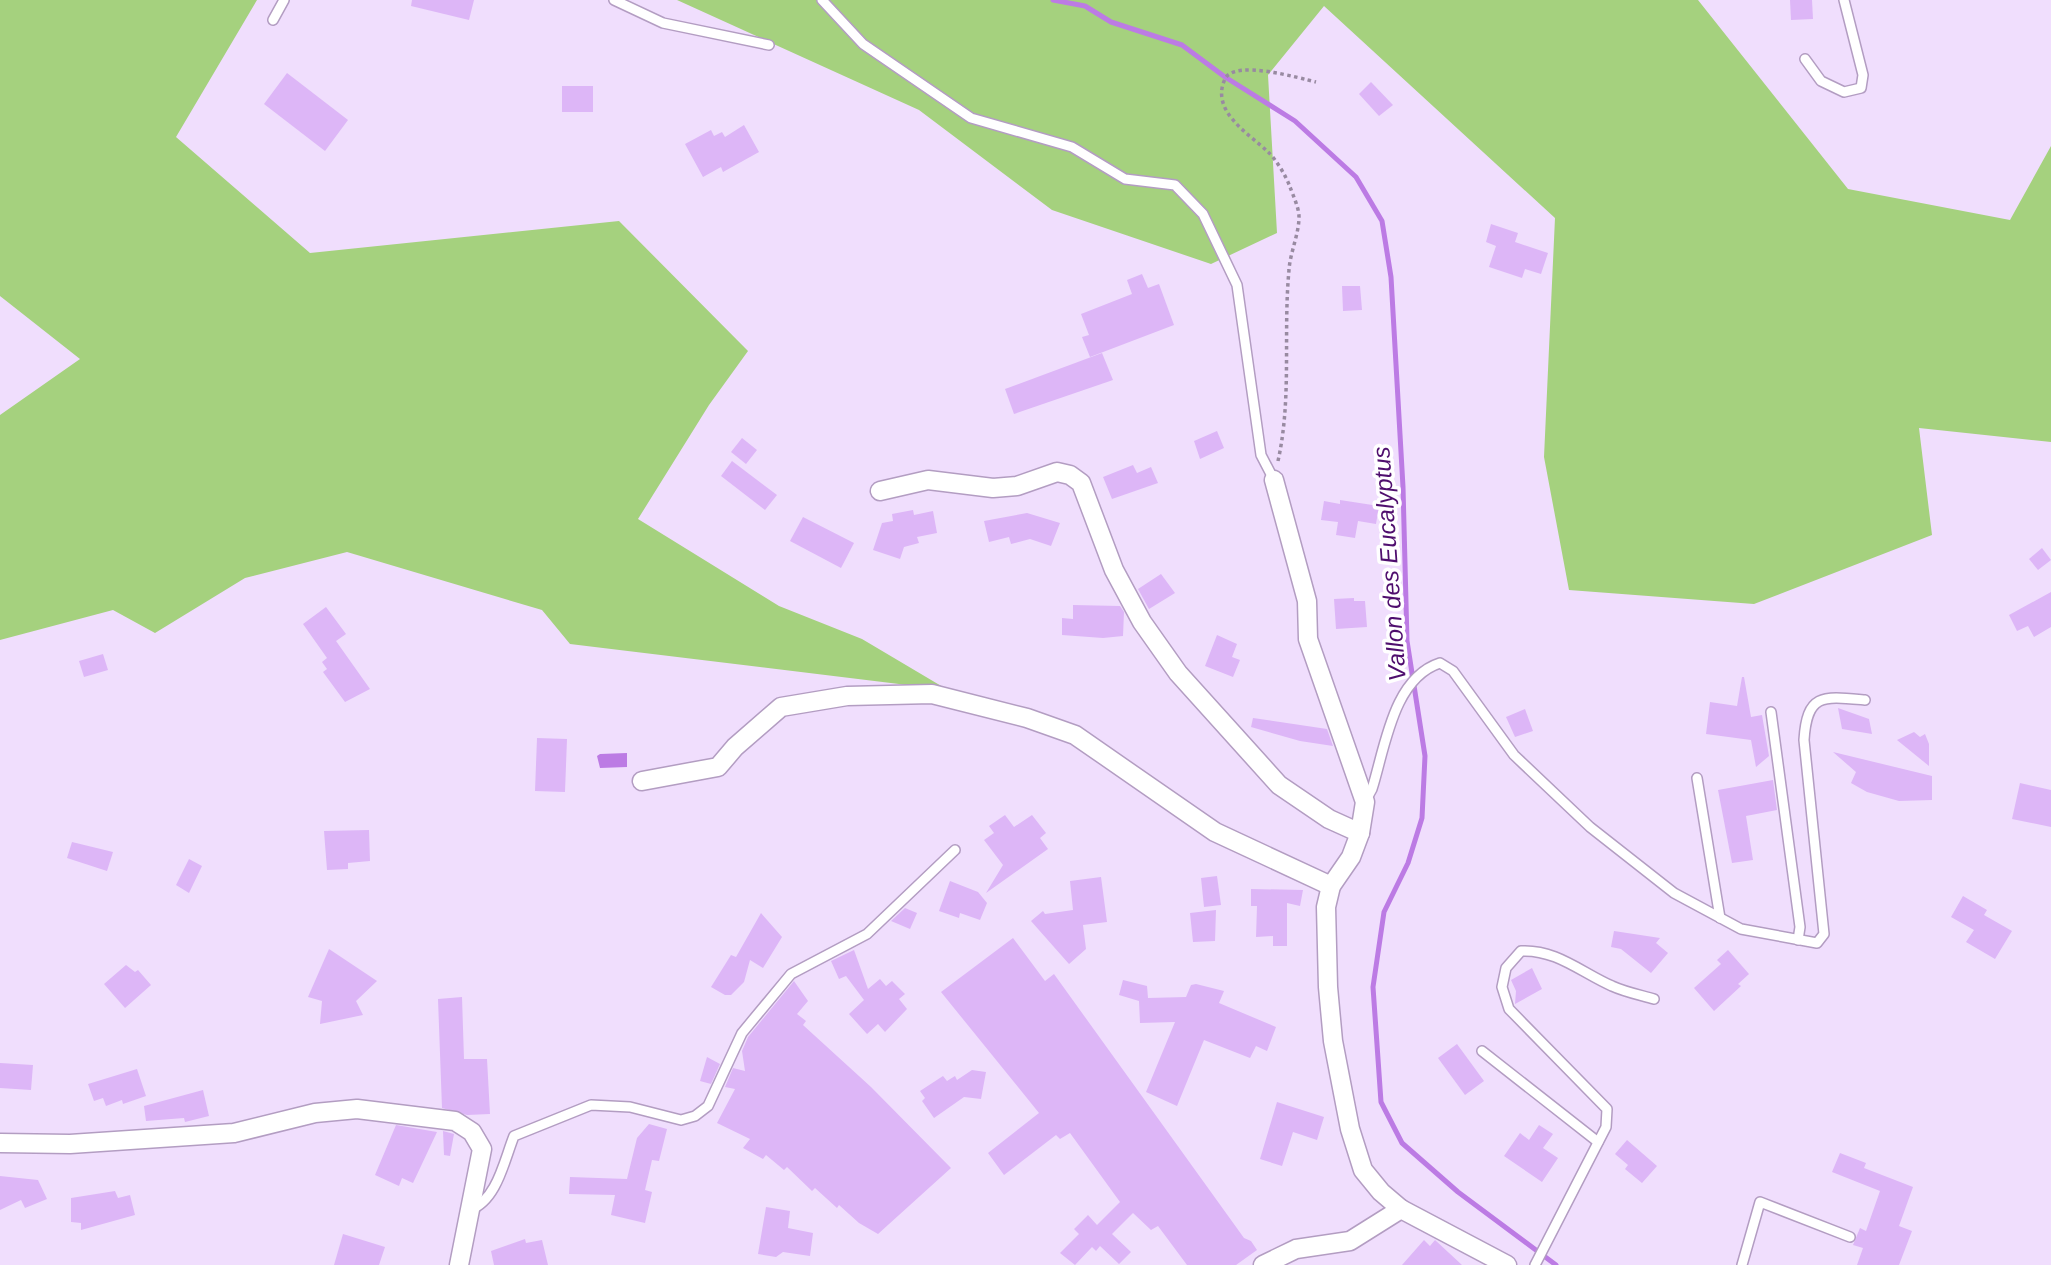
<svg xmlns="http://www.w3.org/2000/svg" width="2051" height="1265" font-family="Helvetica,sans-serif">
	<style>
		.green { fill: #a5d17e }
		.water { fill: #bc7be4 }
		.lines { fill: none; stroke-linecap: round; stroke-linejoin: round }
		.stream { stroke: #bc7be4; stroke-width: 5 }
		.building { fill: #ddb6f7 }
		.service-casing { stroke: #b39dc2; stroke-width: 12 }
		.minor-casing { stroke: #b39dc2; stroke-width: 21 }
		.path { stroke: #988aa1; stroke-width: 3.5; stroke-dasharray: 3.5 3.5; stroke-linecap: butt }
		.service { stroke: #fff; stroke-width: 9 }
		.minor { stroke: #fff; stroke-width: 18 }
		.labels { text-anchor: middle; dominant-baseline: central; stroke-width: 7; stroke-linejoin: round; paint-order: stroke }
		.water-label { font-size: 24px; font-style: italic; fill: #4f0e6e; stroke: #fff }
	</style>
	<rect width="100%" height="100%" fill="#f0defd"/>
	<g class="green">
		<path d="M0 0H257L176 137 310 253 619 221 748 351 709 405 638 519 779 606 862 639 948 690 570 644 542 610 347 552 245 578 155 633 113 610 0 640V415L80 359 0 296Z"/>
		<path d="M677 0H1698L1848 189 2010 220 2051 146V442L1919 428 1932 535 1754 604 1569 590 1544 457 1555 218 1324 6 1268 75 1277 233 1211 264 1052 210 919 110Z"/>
	</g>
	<path class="water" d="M627 753V767L600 768 597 756 600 754Z"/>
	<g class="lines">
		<path class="stream" d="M1053 0 1085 6 1111 22 1182 45 1225 77 1295 121 1356 177 1382 221 1391 277 1403 487 1407 641 1425 756 1422 818 1408 863 1384 912 1373 987 1381 1102 1402 1143 1458 1192 1556 1265"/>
	</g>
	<g class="building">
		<path d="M412 0H474L469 20 411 6Z"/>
		<path d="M1790 0H1812L1813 19 1791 20Z"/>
		<path d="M287 73 348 120 325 151 264 104Z"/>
		<path d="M1371 82 1393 105 1379 116 1359 94Z"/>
		<rect x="562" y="86" width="31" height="26"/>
		<path d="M744 125 759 152 723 172 721 167 703 177 685 144 711 130 714 136 722 132 725 137Z"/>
		<path d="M1491 224 1518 233 1515 242 1548 253 1541 274 1525 269 1522 278 1489 267 1496 246 1486 242Z"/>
		<path d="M1142 274 1148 288 1159 284 1174 325 1090 357 1082 337 1089 335 1081 314 1132 294 1127 280Z"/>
		<path d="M1342 286H1360L1362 310 1343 311Z"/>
		<path d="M1102 353 1113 380 1014 414 1005 389Z"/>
		<path d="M1217 431 1224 448 1200 459 1194 441Z"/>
		<path d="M742 438 757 450 746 464 731 452Z"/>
		<path d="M732 461 777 495 765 510 721 476Z"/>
		<path d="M1133 465 1137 473 1151 467 1158 483 1112 499 1103 477Z"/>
		<path d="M1340 500 1379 506 1376 524 1358 521 1355 538 1336 535 1338 522 1321 520 1324 501 1340 504Z"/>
		<path d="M913 510 914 515 933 511 937 533 917 537 919 543 904 547 900 559 873 550 882 523 893 521 892 514Z"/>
		<path d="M1027 513 1060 523 1051 546 1030 539 1011 544 1009 537 989 542 984 521Z"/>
		<path d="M803 517 854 543 841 568 790 541Z"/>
		<path d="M2042 548 2051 560 2038 570 2029 559Z"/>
		<path d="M1161 574 1175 593 1149 609 1138 589Z"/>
		<path d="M2051 592V627L2034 637 2028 626 2017 631 2009 615Z"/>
		<path d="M1354 598V601H1365L1367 627 1336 629 1334 599Z"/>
		<path d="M1073 605 1120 606 1124 612 1123 636 1103 638 1062 635V618L1073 619Z"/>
		<path d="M326 607 346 634 336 641 370 689 345 702 323 672 327 669 322 662 327 658 303 624Z"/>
		<path d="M1217 635 1237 644 1232 657 1240 660 1233 677 1205 666Z"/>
		<path d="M103 654 108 670 84 677 79 661Z"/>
		<path d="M1742 677H1744L1751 717 1762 715 1769 756 1756 767 1751 740 1706 734 1710 702 1737 706Z"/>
		<path d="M1838 708 1869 719 1872 734 1842 729Z"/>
		<path d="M1525 709 1533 731 1515 737 1506 717Z"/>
		<path d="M1253 718 1327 729 1333 746 1300 741 1251 727Z"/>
		<path d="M1914 732 1920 737 1925 734 1929 744V766L1897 740Z"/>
		<path d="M537 738 567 739 565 792 535 791Z"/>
		<path d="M1833 752 1932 776V800L1899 801 1867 792 1851 783 1856 772Z"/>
		<path d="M1773 780 1777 810 1746 816 1753 860 1732 863 1718 790Z"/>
		<path d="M2020 783 2051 790V827L2012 819Z"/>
		<path d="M1005 815 1014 827 1032 815 1046 833 1040 838 1048 849 986 893 1003 865 984 840 994 833 989 826Z"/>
		<path d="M369 830 370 861 348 863V869L327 870 324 831Z"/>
		<path d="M72 842 113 852 107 871 67 858Z"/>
		<path d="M189 859 202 866 189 893 176 885Z"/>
		<path d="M1217 876 1221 905 1204 907 1201 878Z"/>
		<path d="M1101 877 1107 922 1083 925 1086 949 1069 964 1031 921 1043 911 1045 914 1073 910 1070 881Z"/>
		<path d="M950 881 978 892 987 903 980 920 960 913 959 918 939 911Z"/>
		<path d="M1251 889 1303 890 1300 906 1287 903V946H1273V936L1256 937 1257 906H1251Z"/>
		<path d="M1963 896 1987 910 1984 915 2012 931 1995 959 1966 942 1974 930 1951 917Z"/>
		<path d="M905 908 917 913 910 929 891 921Z"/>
		<path d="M1216 910 1215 941 1193 942 1190 913Z"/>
		<path d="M761 913 782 937 763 968 750 960 744 982 731 995H725L711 987 731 955 736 957Z"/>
		<path d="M1614 931 1660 938 1656 943 1668 953 1651 973 1621 949 1611 947Z"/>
		<path d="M1013 938 1045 981 1054 974 1244 1238 1251 1241 1257 1250 1236 1265H1187L1158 1226 1151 1230 1133 1213 1112 1234 1131 1252 1119 1264 1100 1246 1096 1251 1092 1247 1075 1265 1060 1253 1079 1234 1074 1229 1088 1215 1097 1225 1120 1202 1070 1133 1060 1139 1056 1135 1004 1175 988 1153 1039 1113 941 992Z"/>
		<path d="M329 949 377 981 356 1001 363 1015 320 1024 322 1001 308 997Z"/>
		<path d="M854 950 868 989 880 979 886 986 892 981 905 994 899 999 907 1009 885 1032 878 1024 867 1034 849 1014 864 1000 846 976 839 979 831 961Z"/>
		<path d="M1728 950 1749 974 1738 984 1741 986 1714 1011 1694 988 1721 964 1717 960Z"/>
		<path d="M126 965 135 972 138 970 151 985 125 1008 104 984Z"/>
		<path d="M1532 968 1542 989 1515 1004 1516 991 1511 980Z"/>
		<path d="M1123 980 1147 986 1148 998 1186 997 1191 985 1196 984 1224 991 1219 1003 1276 1027 1267 1051 1256 1046 1250 1058 1204 1040 1177 1106 1146 1092 1175 1022 1140 1023 1139 1001 1119 995Z"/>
		<path d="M794 981 808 1001 797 1014 806 1021 803 1025 871 1087 951 1168 878 1234 859 1223 839 1205 837 1208 815 1188 812 1191 787 1167 784 1170 766 1155 763 1159 743 1148 750 1139 717 1123 735 1089 725 1087 733 1068 745 1071 742 1051 748 1037Z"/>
		<path d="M462 997 464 1059H487L490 1114 467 1115 442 1108 438 999Z"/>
		<path d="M1457 1044 1484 1081 1465 1095 1438 1058Z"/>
		<path d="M707 1057 720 1064 711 1084 700 1081Z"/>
		<path d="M0 1063 33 1065 31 1090 0 1088Z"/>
		<path d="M137 1069 146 1096 123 1104 122 1100 106 1106 103 1098 94 1101 88 1084Z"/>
		<path d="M972 1070 986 1072 981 1099 964 1097 934 1118 922 1101 925 1098 920 1091 943 1076 947 1081 955 1076 957 1080Z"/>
		<path d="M203 1090 209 1116 185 1122 184 1118 146 1121 144 1106Z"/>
		<path d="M1277 1102 1324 1117 1317 1140 1293 1132 1282 1166 1260 1159Z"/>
		<path d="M649 1124 667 1129 659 1161 652 1160 645 1190 652 1192 645 1223 611 1215 615 1195 569 1194 570 1177 627 1179 637 1138Z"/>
		<path d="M396 1125 437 1132 413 1183 402 1178 399 1186 375 1175Z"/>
		<path d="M1539 1125 1553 1134 1543 1148 1558 1158 1542 1182 1504 1156 1520 1133 1529 1140Z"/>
		<path d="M443 1131 454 1134 450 1156 444 1155Z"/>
		<path d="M1627 1140 1657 1166 1642 1183 1625 1169 1628 1165 1615 1154Z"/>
		<path d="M1840 1153 1866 1163 1864 1168 1913 1187 1899 1226 1912 1231 1899 1265H1857L1863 1248 1853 1245 1860 1228 1866 1231 1880 1191 1832 1172Z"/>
		<path d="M0 1176 38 1180 47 1199 25 1208 21 1200 0 1210Z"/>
		<path d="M115 1191 118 1198 130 1195 135 1215 81 1230V1223L71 1222V1198Z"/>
		<path d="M766 1207 790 1211 788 1228 813 1233 810 1256 783 1252 776 1257 758 1254Z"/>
		<path d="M343 1234 385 1247 379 1265H334Z"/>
		<path d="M525 1239 526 1243 542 1240 548 1265H494L491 1251Z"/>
		<path d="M1424 1240 1430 1246 1435 1240 1462 1265H1402Z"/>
	</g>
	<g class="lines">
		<defs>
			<g id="service">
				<path d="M614 0 663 23 769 45"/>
				<path d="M822 0 863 44 971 118 1072 147 1125 179 1175 185 1203 214 1237 285 1261 455 1274 480"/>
				<path d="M273 20 284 0"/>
				<path d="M1805 59 1821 81 1844 92 1861 88 1863 75 1844 0"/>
				<path d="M1771 712 1800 927 1798 940"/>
				<path d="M1697 778 1720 918"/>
				<path d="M1366 800 1372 789C1385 748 1393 678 1440 663L1453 671 1514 755 1590 827 1674 893 1741 929 1817 943 1824 934 1804 740C1807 693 1823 696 1865 700"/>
				<path d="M1482 1051 1598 1142"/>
				<path d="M470 1210C497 1200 504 1161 514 1136L591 1105 630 1107 681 1120 695 1116 708 1106 742 1033 791 974 867 934 955 850"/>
				<path d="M1535 1265 1606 1127 1607 1109 1509 1009 1502 987 1506 968 1521 951C1556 949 1582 973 1612 986 1625 992 1640 995 1654 999"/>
				<path d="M1742 1265 1760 1202 1850 1237"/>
			</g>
			<g id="minor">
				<path d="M1274 480 1307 601 1308 639 1365 802 1360 833 1351 857 1331 886 1326 907 1328 987 1333 1041 1350 1129 1363 1170 1381 1192 1401 1209"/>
				<path d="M880 491 928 480 993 488 1017 486 1057 472 1070 475 1081 483 1114 570 1142 622 1178 673 1279 785 1329 819 1360 833"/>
				<path d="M642 781 718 767 735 747 781 707 847 696 932 694 1027 718 1075 735 1215 832 1331 886"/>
				<path d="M0 1143 70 1144 234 1133 315 1113 357 1109 455 1121 472 1132 482 1149 459 1265"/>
				<path d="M1263 1265 1296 1249 1350 1241 1401 1209 1507 1265"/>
			</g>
		</defs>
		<use href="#service" class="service-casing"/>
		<use href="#minor" class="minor-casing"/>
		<path class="path" d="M1278 461C1292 398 1283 334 1289 270 1290 253 1299 234 1299 217 1299 208 1293 195 1290 187 1286 176 1276 159 1267 151 1248 133 1210 111 1225 79 1234 59 1299 78 1316 82"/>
		<use href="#service" class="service"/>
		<use href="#minor" class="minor"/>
	</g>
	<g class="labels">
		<g class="water-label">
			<text transform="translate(1389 564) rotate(-94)">Vallon des Eucalyptus</text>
		</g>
	</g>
</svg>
